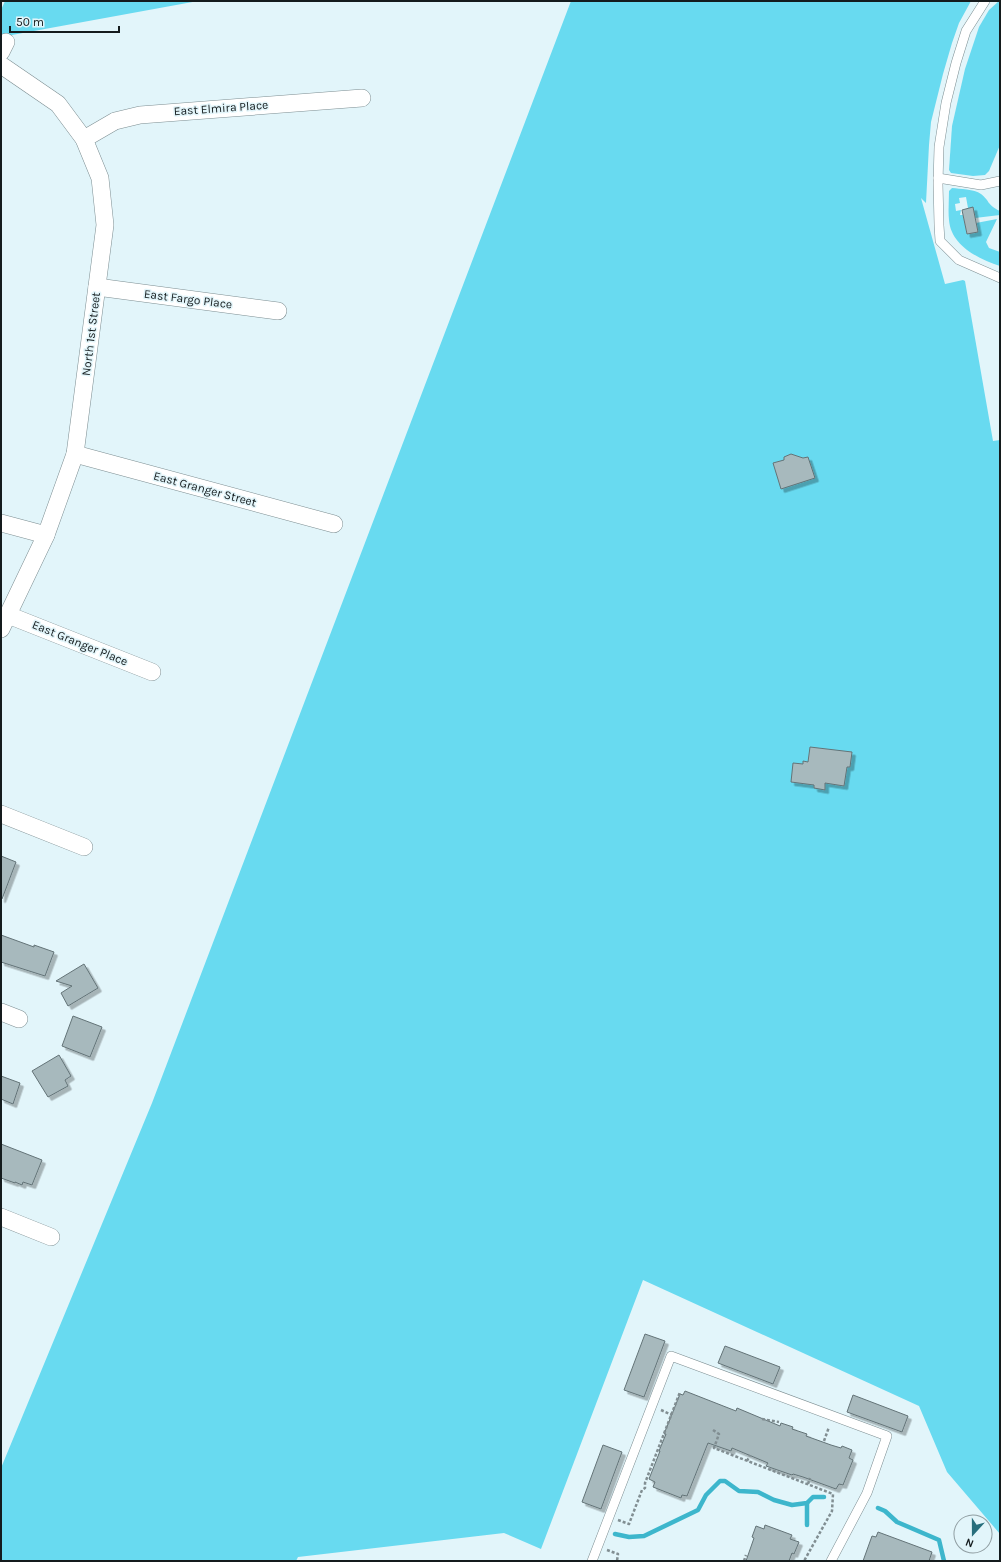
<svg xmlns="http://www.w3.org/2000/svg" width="1001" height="1562" font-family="Karla,sans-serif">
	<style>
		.green { fill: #68daf0 }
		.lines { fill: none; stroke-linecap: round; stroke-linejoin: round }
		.stream { stroke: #3db6cc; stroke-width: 4.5 }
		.building { fill: #a7b9bd; stroke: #637377; filter: url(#shadow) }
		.service-casing { stroke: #7d8e92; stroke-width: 10 }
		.minor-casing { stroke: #7d8e92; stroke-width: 18 }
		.path { stroke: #818e92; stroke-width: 2.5; stroke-dasharray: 3 2; stroke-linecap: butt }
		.service { stroke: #fff; stroke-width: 9 }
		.minor { stroke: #fff; stroke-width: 17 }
		.labels { text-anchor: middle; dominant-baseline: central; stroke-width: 3; stroke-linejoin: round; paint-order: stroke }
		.street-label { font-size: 12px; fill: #141b1d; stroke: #e2f5fa }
	</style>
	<defs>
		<filter id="shadow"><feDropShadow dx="3.5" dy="3.5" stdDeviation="0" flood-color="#0004"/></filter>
	</defs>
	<rect width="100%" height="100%" fill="#e2f5fa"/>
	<g class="green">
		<path d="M5 1H198L1 37V10Z"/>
		<path d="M571 1H971L959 23 952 43 943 74 931 122 929 145 926 203 921 198 945 284 963 280 965 281 993 441 1000 440V1534L947 1472 919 1406 643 1280 541 1549 504 1533 298 1557 296 1561H1V1468L152 1103Z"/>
		<path d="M999 1H1000V145L989 171 985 175 973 176 951 173 949 170 952 126 965 69 979 27 989 10Z"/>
		<path d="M952 188C960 189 974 189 981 194 990 201 987 205 1000 211V215L975 218 973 208H968L966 197 959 198 960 203 955 204 956 211 961 210 960 215H963L967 234 977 232 976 223 997 219 986 242 989 248 1000 252V266C979 259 951 246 949 220 948 211 949 201 949 191Z"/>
	</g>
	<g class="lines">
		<g class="stream">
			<path d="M807 1503V1525"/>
			<path d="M878 1508 885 1511 897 1522 939 1540 944 1561"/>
			<path d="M615 1534 629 1537 644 1536 698 1510 706 1495 720 1481H725L739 1491 758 1492 774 1500 792 1505 807 1503 813 1497H824"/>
		</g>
	</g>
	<g class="building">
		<path d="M973 207 978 232 967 234 962 210Z"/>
		<path d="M791 454 803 458 808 457 815 478 781 489 773 463 784 460V457Z"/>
		<path d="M810 747 852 752 850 767H847L844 786 825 783V790L814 788V785L791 782 793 763 803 764V761L808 762Z"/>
		<path d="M1 856 16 862 2 899H1Z"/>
		<path d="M1 935 34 947V945L54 952 45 976 1 962Z"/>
		<path d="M84 964 98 988 68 1006 61 993 72 986 56 981Z"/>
		<path d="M73 1016 102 1027 90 1057 62 1046Z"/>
		<path d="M59 1055 71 1076 65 1080 68 1086 48 1097 32 1071Z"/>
		<path d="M1 1076 20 1083 13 1104 1 1099Z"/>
		<path d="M1 1144 42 1160 32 1185 23 1182 22 1185 15 1182V1183L1 1178Z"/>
		<path d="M645 1334 665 1341 644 1397 624 1390Z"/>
		<path d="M725 1346 780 1367 773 1384 718 1363Z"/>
		<path d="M685 1391 736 1411 737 1408 780 1426 781 1423 793 1427 792 1429 807 1434 806 1436 831 1445 841 1448 842 1446 852 1450 849 1458 853 1460 843 1485 839 1484 836 1489 803 1477 793 1474 792 1475 766 1466 768 1463 732 1448 731 1451 708 1443 687 1496 682 1495 681 1498 653 1487 655 1482 649 1479 660 1451H659L666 1434H664L680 1394 683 1395Z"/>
		<path d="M853 1395 908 1416 902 1432 847 1412Z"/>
		<path d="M603 1445 622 1452 601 1509 582 1502Z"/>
		<path d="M765 1525 792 1535 790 1539 799 1542 794 1554 792 1553 789 1561H746L754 1538 752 1537 756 1526 764 1529Z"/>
		<path d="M878 1532 932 1552 929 1561H863L872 1536 876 1537Z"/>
	</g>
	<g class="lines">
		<defs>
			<g id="service">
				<path d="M985 1 966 31 956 63 946 103 939 147 938 183 939 225 940 241 959 260 1000 278"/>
				<path d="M938 178 981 185 1000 181"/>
				<path d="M592 1561 671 1356 887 1436 867 1493 831 1561"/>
			</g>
			<g id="minor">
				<path d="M1 52 6 42"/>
				<path d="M1 65 58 104 84 139 100 178 105 225 75 454 46 535 1 629"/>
				<path d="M84 139 115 121 140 115 362 98"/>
				<path d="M97 287 278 311"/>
				<path d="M75 454 334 524"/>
				<path d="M1 523 46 535"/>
				<path d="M8 615 152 672"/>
				<path d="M1 814 84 847"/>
				<path d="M1 1012 19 1019"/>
				<path d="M1 1217 51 1237"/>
			</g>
		</defs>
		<use href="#service" class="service-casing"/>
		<use href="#minor" class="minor-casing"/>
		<g class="path">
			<path d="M661 1410 672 1415"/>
			<path d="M762 1419 779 1422"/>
			<path d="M713 1430 719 1434 714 1448 833 1494 832 1511 804 1561"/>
			<path d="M824 1441 829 1427"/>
			<path d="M747 1461 750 1455"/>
			<path d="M808 1484 810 1478"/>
			<path d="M618 1520 629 1524 642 1490 645 1488V1483L680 1392"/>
			<path d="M607 1550 618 1554 617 1561"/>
			<path d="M744 1561 746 1555"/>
		</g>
		<use href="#service" class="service"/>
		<use href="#minor" class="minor"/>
	</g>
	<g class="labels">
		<g class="street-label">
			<text transform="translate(221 108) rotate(-4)">East Elmira Place</text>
			<text transform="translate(188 299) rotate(7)">East Fargo Place</text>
			<text transform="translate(91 334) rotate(-83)">North 1st Street</text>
			<text transform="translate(205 489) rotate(15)">East Granger Street</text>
			<text transform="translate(80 643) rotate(22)">East Granger Place</text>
		</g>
	</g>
	<rect width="1001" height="1562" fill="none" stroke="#141b1d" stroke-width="4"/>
	<g transform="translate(973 1534) rotate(201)"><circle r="19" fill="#e2f5fa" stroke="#909ea2"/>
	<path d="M0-3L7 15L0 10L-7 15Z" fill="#276e7c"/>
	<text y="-6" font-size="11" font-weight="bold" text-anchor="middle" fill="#141b1d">N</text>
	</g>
	<path d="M10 26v6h109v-6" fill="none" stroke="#141b1d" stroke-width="2"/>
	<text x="16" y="26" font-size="12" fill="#141b1d" stroke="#e2f5fa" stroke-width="3" paint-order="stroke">50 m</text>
</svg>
